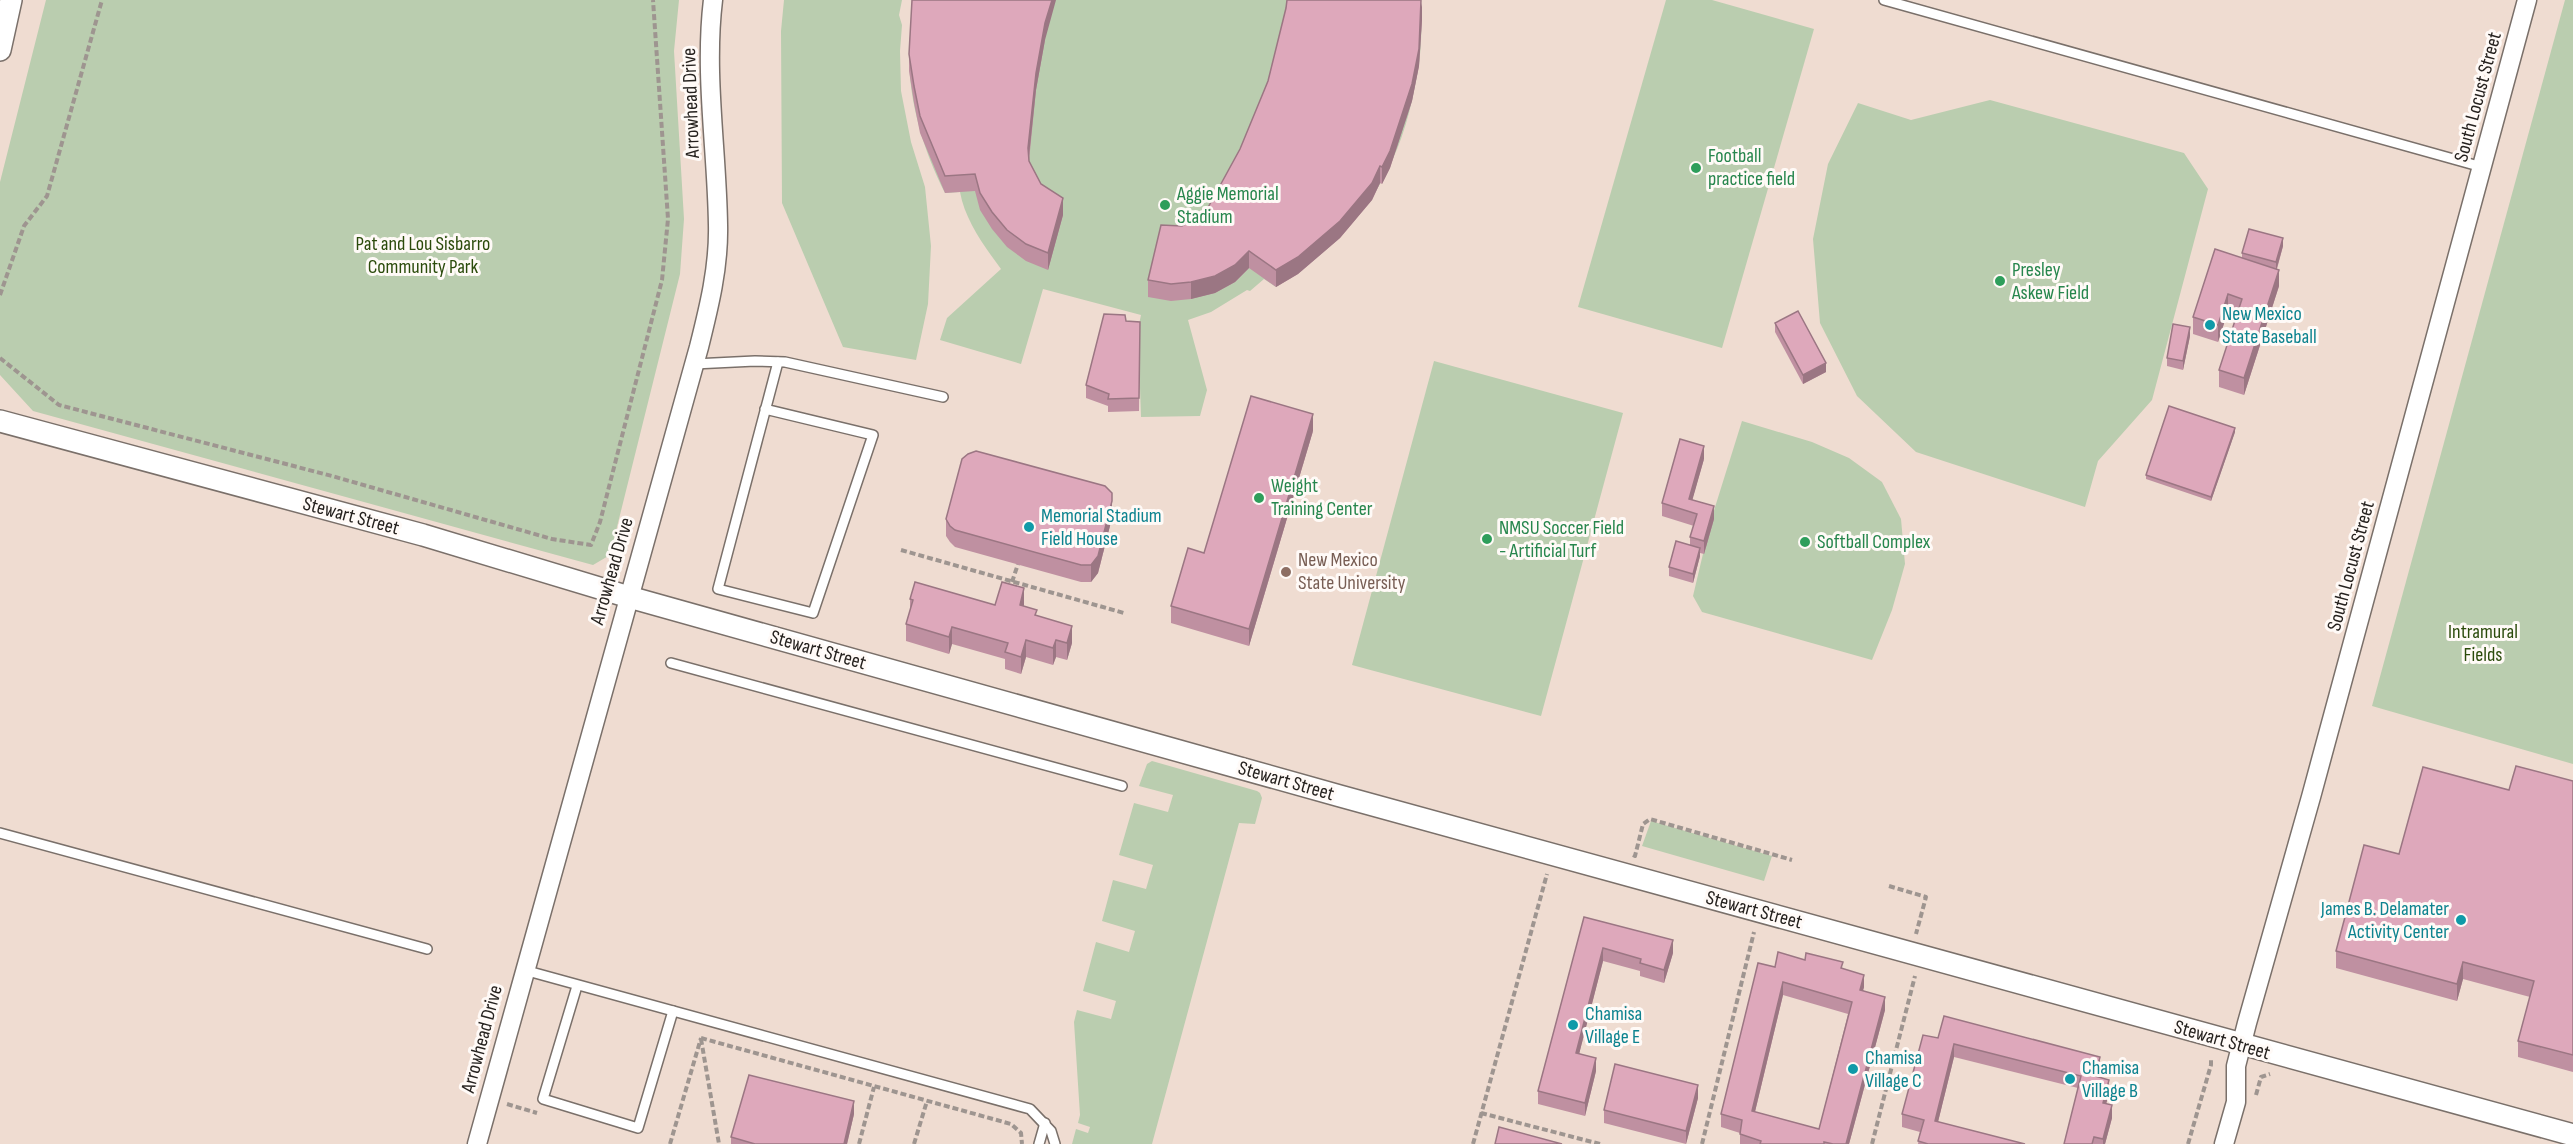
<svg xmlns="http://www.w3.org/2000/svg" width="2573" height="1144" font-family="'Sofia Sans Condensed',sans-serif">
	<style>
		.built { fill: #efdcd1 }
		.green { fill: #bacdaf }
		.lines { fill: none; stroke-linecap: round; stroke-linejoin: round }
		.service-casing { stroke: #7a706a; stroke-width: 12 }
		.minor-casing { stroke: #7a706a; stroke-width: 21 }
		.tertiary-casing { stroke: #7a706a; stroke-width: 24 }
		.path { stroke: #9e9590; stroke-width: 4; stroke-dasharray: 6 3; stroke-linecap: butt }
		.service { stroke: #fff; stroke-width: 9 }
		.minor { stroke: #fff; stroke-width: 18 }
		.tertiary { stroke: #fff; stroke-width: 21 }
		.wall { fill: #bf90a1; fill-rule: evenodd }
		.shaded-wall { fill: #9b7683 }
		.building { fill: #dea8bb; stroke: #9b7683; stroke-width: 1.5; fill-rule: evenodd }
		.leisure-dot { fill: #2e9e5b; stroke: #fffaf7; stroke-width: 2 }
		.culture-dot { fill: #0f9aa8; stroke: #fffaf7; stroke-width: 2 }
		.education-dot { fill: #8d6e63; stroke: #fffaf7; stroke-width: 2 }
		.labels { text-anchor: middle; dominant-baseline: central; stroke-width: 6; stroke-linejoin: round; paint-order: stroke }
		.street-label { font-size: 20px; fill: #26221f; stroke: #fffaf7 }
		.leisure-label { font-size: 20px; fill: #27864d; stroke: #fffaf7; text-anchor: start }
		.park-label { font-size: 20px; fill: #2b4b0b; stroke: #fffaf7 }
		.culture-label { font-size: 20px; fill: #0d838f; stroke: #fffaf7; text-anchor: start }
		.education-label { font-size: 20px; fill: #785e54; stroke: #fffaf7; text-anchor: start }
	</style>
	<rect width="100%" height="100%" fill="#f7ebe4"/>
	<rect class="built" x="0" y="0" width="2573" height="1144"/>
	<g class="green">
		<path d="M46 0H679L674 51 684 219 680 274 610 555 593 565 33 411 0 375V182Z"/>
		<path d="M784 0H902L899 15 902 25 900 51 901 91 911 142 925 187 931 246 928 304 916 360 843 347 782 203 781 31Z"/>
		<path d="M916 0H1418C1424 29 1421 57 1415 86 1398 177 1355 237 1276 287L1264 279 1250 291 1247 290 1211 312 1188 320 1207 390 1200 416 1141 417 1138 329 1141 315 1043 289 1021 364 940 340 947 318 1001 269C984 246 965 220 960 192L945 193C915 134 899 65 916 0Z"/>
		<path d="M1666 0H1712L1814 29 1722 348 1578 307Z"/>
		<path d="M2565 0H2573V764L2372 706Z"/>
		<path d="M1990 100 2184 153 2208 189 2152 400 2098 461 2085 507 1916 452 1857 396 1820 323 1813 239 1828 164 1858 103 1911 120Z"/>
		<path d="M1434 361 1623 413 1541 716 1352 665Z"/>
		<path d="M1742 421 1812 442 1849 458 1882 482 1901 519 1905 564 1892 610 1872 660 1702 612 1693 596 1711 520Z"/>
		<path d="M1152 761 1257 791 1260 793 1262 798 1255 824 1239 823 1152 1144H1072L1076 1129 1088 1133 1090 1127 1078 1123 1080 1115 1074 1022 1077 1010 1111 1019 1116 1001 1083 991 1096 942 1129 952 1135 931 1102 921 1113 880 1146 889 1153 865 1119 855 1134 803 1168 812 1173 795 1139 786 1147 764Z"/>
		<path d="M1651 821 1772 856 1764 881 1642 846Z"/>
	</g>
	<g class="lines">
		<defs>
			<g id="service">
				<path d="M1884 0 2482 167"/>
				<path d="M694 364 755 361 785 362 943 397"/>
				<path d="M765 409 873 435 813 613 718 589 778 362"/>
				<path d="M671 663 1122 786"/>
				<path d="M0 833 427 949"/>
				<path d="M524 970 1030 1109 1051 1131 1055 1144"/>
				<path d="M577 986 543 1099 638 1128 673 1011"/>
				<path d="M1039 1144 1045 1123"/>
			</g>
			<g id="minor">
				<path d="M477 1144 699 347C709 307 719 267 718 225 717 150 704 74 713 0"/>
				<path d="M2224 1144 2236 1102V1066L2247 1023 2311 797 2527 0"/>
			</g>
			<g id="tertiary">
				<path d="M0 50 11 0"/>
				<path d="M0 421 423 535 629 597 1340 796 2573 1135"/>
			</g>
		</defs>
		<use href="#service" class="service-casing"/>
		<use href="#minor" class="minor-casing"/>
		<use href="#tertiary" class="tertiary-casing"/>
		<g class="path">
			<path d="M0 295 24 226 47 196 102 0"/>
			<path d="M0 358 59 405 332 476 552 539 591 545 600 522 662 280 668 219 653 0"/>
			<path d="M901 550 1124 613"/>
			<path d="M1012 582 1018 564"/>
			<path d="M1633 855 1635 856 1643 824 1650 819 1792 860"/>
			<path d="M1889 886 1926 897 1916 934"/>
			<path d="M701 1038 1011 1124 1021 1133 1022 1144"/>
			<path d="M701 1039 719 1144"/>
			<path d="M2256 1095 2261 1077 2270 1074"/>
			<path d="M507 1104 537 1113"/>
			<path d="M1481 1113 1600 1144"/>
			<path d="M670 1144 701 1038"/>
			<path d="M859 1144 874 1087"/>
			<path d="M914 1144 927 1101"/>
			<path d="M1473 1144 1547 874"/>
			<path d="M1702 1144 1754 932"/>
			<path d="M1872 1144 1915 976"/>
			<path d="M2188 1144 2211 1065V1058"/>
		</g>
		<use href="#service" class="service"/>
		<use href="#minor" class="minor"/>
		<use href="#tertiary" class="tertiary"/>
	</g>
	<g class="wall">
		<path d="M1286 8 1422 20 1419 66 1412 101 1390 168 1382 184 1380 183 1372 200 1340 238 1298 274 1276 287 1249 268 1235 282 1215 293 1191 299 1171 301 1148 297V280L1182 226 1205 213 1240 149 1268 81Z"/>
		<path d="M1045 40 1036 90 1029 161 1041 184 1063 215 1048 270 1026 261 1007 247 992 229 980 210 975 191 945 193 920 133 914 103 909 71V54Z"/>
		<path d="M2283 246 2277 269 2279 286 2244 395 2219 387V370L2237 314 2228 311 2218 342 2193 334V317L2242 258V253Z"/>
		<path d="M1126 321 1140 322 1139 411 1108 412V406L1086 398V385Z"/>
		<path d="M1775 323 1826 372 1803 384 1775 332Z"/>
		<path d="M2190 336 2183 370 2167 366V358Z"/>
		<path d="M1313 431 1249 646 1171 623V606Z"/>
		<path d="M2235 432 2211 501 2146 479V475Z"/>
		<path d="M1704 459 1692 500 1714 519 1704 554 1700 553V556L1693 583 1669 576V567L1690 545V537L1694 526 1662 516V503Z"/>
		<path d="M1112 518 1098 573 1091 582H1081L955 547 950 542 946 536V519Z"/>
		<path d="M910 599 995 605 1024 606 1072 643 1067 660 1056 657 1053 665 1026 657 1021 674 1005 669V659L952 644 949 654 906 641V624L910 611Z"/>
		<path d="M2573 781V1072L2518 1057V1041L2530 997 2463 979 2457 1001 2336 968V951L2399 854 2509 790Z"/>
		<path d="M1584 917 1673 953 1664 983 1640 976V971L1603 961 1579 1054 1596 1071 1585 1116 1538 1104V1091Z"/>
		<path d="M1805 960 1843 968 1864 987 1863 990 1885 1010 1849 1144H1740V1133L1721 1127V1114L1775 967ZM1783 995 1848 1014 1819 1129 1755 1112Z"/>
		<path d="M1938 1038 2100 1070 2098 1077 2109 1093 2106 1104 2112 1118 2105 1144H2064L2078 1088 1954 1057 1938 1122 2025 1144H1918L1920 1132 1902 1127V1114Z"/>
		<path d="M1698 1098 1686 1144 1604 1123V1110Z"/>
		<path d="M854 1114 847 1144H731V1137Z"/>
	</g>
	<g class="shaded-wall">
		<path d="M1052 0H1056L1045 40 1036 90 1028 165V148L1036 73 1045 23Z"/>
		<path d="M1422 3V20L1419 66 1412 101 1390 168 1382 184V167Z"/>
		<path d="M1380 166V183L1372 200 1340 238 1298 274 1276 287V270Z"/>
		<path d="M1063 198V215L1048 270V253Z"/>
		<path d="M2283 238V246L2276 271V262Z"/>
		<path d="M1249 251V268L1235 282 1215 293 1191 299V282Z"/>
		<path d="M2279 270V286L2244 395V378Z"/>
		<path d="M2228 294V311L2218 342V325Z"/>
		<path d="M2190 327V336L2183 370V361Z"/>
		<path d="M1826 363V372L1803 384V375Z"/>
		<path d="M1313 414V431L1249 646V629Z"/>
		<path d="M2235 428V432L2211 501V497Z"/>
		<path d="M1704 446V459L1689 512V499Z"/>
		<path d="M1112 501V518L1098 573 1091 582V565Z"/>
		<path d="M1714 506V519L1704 554V541Z"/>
		<path d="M1700 548V556L1693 583V574Z"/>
		<path d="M1024 588V605L1020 622V605Z"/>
		<path d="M1072 626V643L1067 660V643Z"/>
		<path d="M952 627V644L949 654V637Z"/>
		<path d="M1026 640V657L1021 674V657Z"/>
		<path d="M1056 640V657L1053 665V648Z"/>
		<path d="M1673 940V953L1664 983V970Z"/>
		<path d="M1603 948V961L1576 1066V1053Z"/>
		<path d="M2463 962V979L2457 1001V984Z"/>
		<path d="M1864 975V987L1860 1002V990Z"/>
		<path d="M1783 982V995L1752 1124V1111Z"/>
		<path d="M1885 997V1010L1849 1144H1846Z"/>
		<path d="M1954 1044V1057L1935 1134V1121Z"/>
		<path d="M2100 1057V1070L2095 1089V1076Z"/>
		<path d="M1596 1058V1071L1585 1116V1103Z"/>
		<path d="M2109 1080V1093L2103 1116V1103Z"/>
		<path d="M1698 1085V1098L1686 1144V1131Z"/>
		<path d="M854 1101V1114L847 1144H844Z"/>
		<path d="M2112 1105V1118L2105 1144H2103V1139Z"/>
	</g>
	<g class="building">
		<path d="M912 0H1052L1045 23 1036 73 1028 148 1029 161 1041 184 1063 198 1048 253 1026 244 1007 230 992 212 980 193 975 174 945 176 920 116 914 86 909 54Z"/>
		<path d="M1287 0H1421L1419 49 1412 84 1390 151 1382 167 1380 166 1372 183 1340 221 1298 257 1276 270 1249 251 1235 265 1215 276 1191 282 1171 284 1148 280 1161 225 1182 226 1205 213 1240 149 1268 81 1286 8Z"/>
		<path d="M2249 229 2283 238 2276 262 2242 253Z"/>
		<path d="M2215 249 2279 270 2244 378 2219 370 2242 299 2228 294 2218 325 2193 317Z"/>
		<path d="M1798 311 1826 363 1803 375 1775 323Z"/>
		<path d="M1104 314 1125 315 1126 321 1140 322 1139 398 1108 399 1109 394 1086 385Z"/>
		<path d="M2173 324 2190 327 2183 361 2167 358Z"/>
		<path d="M1251 396 1313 414 1249 629 1171 606 1188 548 1204 553Z"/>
		<path d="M2169 406 2235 428 2211 497 2146 475Z"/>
		<path d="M1680 439 1704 446 1689 499 1714 506 1704 541 1690 537 1697 514 1662 503Z"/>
		<path d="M976 451 1105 486 1112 493V501L1098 556 1091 565H1081L955 530 950 526 946 519 962 459 968 454Z"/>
		<path d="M1676 541 1700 548 1693 574 1669 567Z"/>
		<path d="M915 582 995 605 1002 582 1024 588 1020 605 1037 610 1035 615 1072 626 1067 643 1056 640 1053 648 1026 640 1021 657 1005 652 1008 643 952 627 949 637 906 624 913 600 910 599Z"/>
		<path d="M2516 766 2573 781V1055L2518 1041 2534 981 2463 962 2457 984 2336 951 2364 845 2399 854 2423 767 2509 790Z"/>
		<path d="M1584 917 1673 940 1664 970 1640 963 1641 959 1603 948 1576 1053 1596 1058 1585 1103 1538 1091Z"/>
		<path d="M1778 952 1805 960 1806 953 1843 962 1841 968 1864 975 1860 990 1885 997 1846 1144H1833L1824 1142V1144H1760L1761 1141 1740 1134 1742 1120 1721 1114 1758 963 1775 967ZM1783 982 1852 1002 1819 1129 1752 1111Z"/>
		<path d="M1944 1016 2100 1057 2095 1076 2109 1080 2103 1103 2112 1105 2103 1139 2094 1137 2092 1144H2064L2081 1076 1954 1044 1935 1121 2025 1144H1928L1918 1141 1924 1120 1902 1114 1923 1035 1938 1038Z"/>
		<path d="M1615 1064 1698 1085 1686 1131 1604 1110Z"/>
		<path d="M749 1075 854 1101 844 1144H755L731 1137Z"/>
		<path d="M1499 1127 1562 1144H1495Z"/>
	</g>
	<g class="leisure-dot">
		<circle cx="1696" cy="168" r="6"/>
		<circle cx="1165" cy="205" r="6"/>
		<circle cx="2000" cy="281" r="6"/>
		<circle cx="1259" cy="498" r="6"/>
		<circle cx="1487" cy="539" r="6"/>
		<circle cx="1805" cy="542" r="6"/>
	</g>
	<g class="culture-dot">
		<circle cx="2210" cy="325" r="6"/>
		<circle cx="1029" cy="527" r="6"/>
		<circle cx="2461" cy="920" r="6"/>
		<circle cx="1573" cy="1025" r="6"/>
		<circle cx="1853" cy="1069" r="6"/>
		<circle cx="2070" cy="1079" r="6"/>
	</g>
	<circle class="education-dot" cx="1286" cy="572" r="6"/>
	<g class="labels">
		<g class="street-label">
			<text transform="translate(2478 97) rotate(-75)">South Locust Street</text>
			<text transform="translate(691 103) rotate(-92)">Arrowhead Drive</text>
			<text transform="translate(351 516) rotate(15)">Stewart Street</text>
			<text transform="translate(2351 566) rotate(-75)">South Locust Street</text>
			<text transform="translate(612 571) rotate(-74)">Arrowhead Drive</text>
			<text transform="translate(818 650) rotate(16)">Stewart Street</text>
			<text transform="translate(1286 781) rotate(16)">Stewart Street</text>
			<text transform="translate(1754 910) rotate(15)">Stewart Street</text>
			<text transform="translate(482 1039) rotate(-75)">Arrowhead Drive</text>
			<text transform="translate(2222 1040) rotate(16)">Stewart Street</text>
		</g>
		<g class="leisure-label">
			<text x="1708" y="156">Football<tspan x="1708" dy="23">practice field</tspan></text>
			<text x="1177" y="194">Aggie Memorial<tspan x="1177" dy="23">Stadium</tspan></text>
			<text x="2012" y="270">Presley<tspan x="2012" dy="23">Askew Field</tspan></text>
			<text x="1271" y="486">Weight<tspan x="1271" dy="23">Training Center</tspan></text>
			<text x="1499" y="528">NMSU Soccer Field<tspan x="1499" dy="23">- Artificial Turf</tspan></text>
			<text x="1817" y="542">Softball Complex</text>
		</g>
		<g class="park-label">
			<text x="423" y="244">Pat and Lou Sisbarro<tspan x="423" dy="23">Community Park</tspan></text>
			<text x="2483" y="632">Intramural<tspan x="2483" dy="23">Fields</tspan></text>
		</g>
		<g class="culture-label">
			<text x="2222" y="314">New Mexico<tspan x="2222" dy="23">State Baseball</tspan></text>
			<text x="1041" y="516">Memorial Stadium<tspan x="1041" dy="23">Field House</tspan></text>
			<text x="2449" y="909" text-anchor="end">James B. Delamater<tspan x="2449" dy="23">Activity Center</tspan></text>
			<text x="1585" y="1014">Chamisa<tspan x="1585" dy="23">Village E</tspan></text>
			<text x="1865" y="1058">Chamisa<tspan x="1865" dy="23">Village C</tspan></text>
			<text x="2082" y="1068">Chamisa<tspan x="2082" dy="23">Village B</tspan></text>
		</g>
		<g class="education-label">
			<text x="1298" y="560">New Mexico<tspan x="1298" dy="23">State University</tspan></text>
		</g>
	</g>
</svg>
